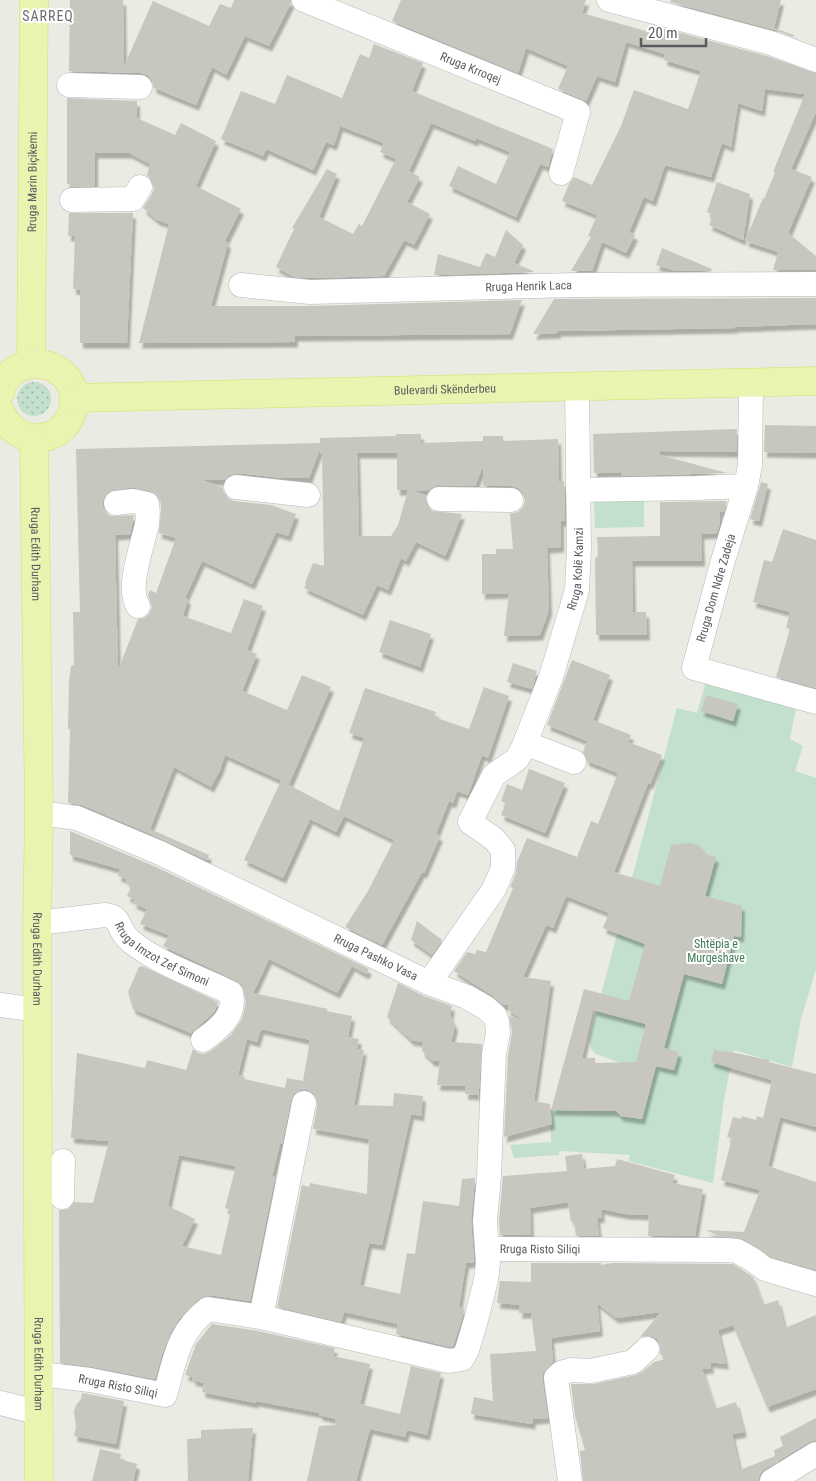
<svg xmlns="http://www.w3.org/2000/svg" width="816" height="1481" font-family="'Roboto Condensed',sans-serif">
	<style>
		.grass { fill: url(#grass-dots) }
		.garden { fill: #c2e0cc }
		.building { fill: #c7c7bf; fill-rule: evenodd; filter: url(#shadow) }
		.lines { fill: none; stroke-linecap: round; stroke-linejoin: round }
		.minor-casing { stroke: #b8b8bd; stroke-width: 25 }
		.major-casing { stroke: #d7de69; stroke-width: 29 }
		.minor { stroke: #fff; stroke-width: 24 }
		.major { stroke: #e8f4af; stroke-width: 28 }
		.labels { text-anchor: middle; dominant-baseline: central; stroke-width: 4; stroke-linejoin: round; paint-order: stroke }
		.street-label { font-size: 12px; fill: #5b5b61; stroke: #fff }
		.park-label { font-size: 12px; fill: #3f7c56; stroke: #fff }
		.neighbourhood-label { font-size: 14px; letter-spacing: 1px; fill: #6c6d73; stroke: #fff }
	</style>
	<defs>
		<pattern id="grass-dots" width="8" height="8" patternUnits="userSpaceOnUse" patternTransform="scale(1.25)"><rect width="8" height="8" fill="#c2e0cc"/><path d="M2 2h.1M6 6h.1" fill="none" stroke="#a1b9a9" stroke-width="1.8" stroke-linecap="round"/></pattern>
		<filter id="shadow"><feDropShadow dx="3" dy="5.5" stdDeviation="1" flood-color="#0004"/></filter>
	</defs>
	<rect width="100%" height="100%" fill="#eaebe2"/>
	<circle class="grass" cx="34" cy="399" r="17"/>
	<g class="garden">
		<path d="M644 497V527L595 528 594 498Z"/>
		<path d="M707 678 797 703 790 739 803 746 795 771 816 778V969L801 1019 792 1067 734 1050 724 1100 713 1183 628 1161 630 1155 560 1151 558 1155 514 1158 510 1145 551 1142 550 1110 578 1109 579 1111H616L621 1116 642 1119 652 1080 651 1074 596 1054 591 1049 589 1040 677 708 697 713Z"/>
	</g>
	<g class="building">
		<path d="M70 0H123L124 66 153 1 209 26 220 4 231 8 234 0H291V3L269 46 245 36 226 75 212 67 196 105 154 88 152 80 147 75 141 73 69 71Z"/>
		<path d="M401 0H586L582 13 660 35 662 28 767 56 816 73V112L791 169 812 177 788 233 816 256V270H773L778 252 745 241 763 198 764 199 775 173 773 172 805 94 765 89 762 111 738 103 731 147 722 143 711 177 665 165 653 201 644 197 629 232 635 235 626 253 602 242 592 271H571L591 237 588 236 597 215 562 201 569 184 574 177 592 185 621 126 634 90 688 109 701 71 664 60 665 54 626 42 615 82 597 76 586 101 558 89 568 66 526 48 518 73 392 21Z"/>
		<path d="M671 0H781L774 28 794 35 793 37 775 30 670 2Z"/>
		<path d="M374 44 423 63 412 91 553 149 548 167 540 164 516 217 449 186 458 166 496 184 510 152 476 138 475 141 431 123 409 171 420 177 407 202 430 214 414 245 404 240 384 276 311 278 294 277 276 267 294 229 292 228 327 169 337 174 319 217 353 234 359 224 362 226 396 159 380 152 384 143 340 126 334 145 326 142 313 170 266 149 263 156 221 139 241 91 275 104 287 75 342 98 360 54 369 58Z"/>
		<path d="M67 98 137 101V118L175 135 181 123 216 141 196 186 241 209 225 241 228 243 211 306H310L522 300 510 334 295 336V342L139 343 169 224 157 220 143 208 152 194 154 188 152 181 147 175 150 164 129 153H95V186L70 187V184H67Z"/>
		<path d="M717 182 750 194 743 240 709 225 713 215 707 212Z"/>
		<path d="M69 213H133L127 343H80V290L73 289 75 236H68Z"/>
		<path d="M506 230 523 245 514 263 533 271V272L434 275 438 254 480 267 486 253 495 257Z"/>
		<path d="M662 248 712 269 711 271H676L656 265Z"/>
		<path d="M816 298V324L735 327V328L558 331V333L533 334 554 299Z"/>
		<path d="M765 425 816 426V453L764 452Z"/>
		<path d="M737 429 736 452 660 451V455L727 473 621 476V472L594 473 593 434Z"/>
		<path d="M396 434H421V443L483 441V436H503V441L558 439 559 481H564L565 521H561V547L547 548 549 610 540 635 504 636 509 593 482 594V554H496V549H513L510 514 518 512 523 507 525 500 523 493 518 488 511 486H483V466L475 486 439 485 433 487 429 490 414 491 426 496 427 505 432 511 462 514 449 547 445 556 416 542 406 561 401 558 388 590 377 585 363 615 304 588 306 584 305 583 313 563 324 566 322 454H320V449L309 478H282L237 473 230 475 224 480H202L223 488 224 493 228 498 234 501 271 505 296 514 288 536 276 532 252 584 202 561 185 598 188 599 183 616 231 633 244 599 263 606 247 650 257 654 242 691 287 710 302 675 331 687 289 784 225 755 220 770 211 787 174 767 150 829 209 855 207 860 165 840 82 805 68 803 70 729H68L69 680 71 666 74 665 73 612H80L76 449 320 443V438L396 436ZM357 453H397V490H408L398 525 391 536H359ZM132 487 150 491 157 495 161 502V510L159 533 176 538 156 593 150 590 148 594 152 607 149 614 144 618 138 619 118 670 115 535 130 534 134 515 111 516 105 512 102 504 104 497 108 492Z"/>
		<path d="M761 482 768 484 759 521 750 519Z"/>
		<path d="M727 501 724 512 720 511V523L717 533 701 534 702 561H632L633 612H646L647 635H596L595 558 598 556 597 537 660 536V502Z"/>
		<path d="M783 529 816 540V688L776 677 790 629 786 628 790 612 753 602 764 560 772 562Z"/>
		<path d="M390 620 431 634 420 667 379 652Z"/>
		<path d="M572 660 610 675 593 720 631 735 628 742 662 755 650 784 648 783 614 872 660 886 671 845 689 843 699 845 708 855 716 857 705 896 742 906 741 937 734 936 722 984 684 974 664 1048 679 1052 674 1070 656 1066 642 1119 621 1116 616 1111 551 1110 584 989 629 1001 645 944 603 928 609 913 566 896 553 928 546 925 523 977 551 981 534 1101 550 1104 552 1124 504 1137 508 1056 512 1032 509 1016 523 1020 508 1010V1005H503L493 996 454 971 467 952 476 954V950L486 952 513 888 510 887 516 873 517 862 527 838 577 857 591 821 598 824 618 773 587 761 583 752 587 741 547 725ZM593 1010 646 1024 636 1062 595 1063V1058H582Z"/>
		<path d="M513 663 537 671 532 689 507 682Z"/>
		<path d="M484 687 509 696 488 758 482 755 468 795 457 791 453 803 449 801 436 834 440 836 424 873 422 872 382 945 345 927 368 891 394 840 344 816 336 832 310 819 283 878 244 860 281 781 339 811 364 738 349 733 365 688 436 712 434 717 469 729Z"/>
		<path d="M706 695 738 704 733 721 701 711Z"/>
		<path d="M529 769 565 783 545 833 501 815 506 803 501 801 507 784 522 790Z"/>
		<path d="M70 831 154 866 369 969 366 974 352 966 337 993 269 959 253 993 328 1009 326 1011 352 1016 348 1037 359 1039 357 1049 364 1050 354 1105 393 1106 394 1093 423 1096 421 1116 411 1114 382 1245 369 1243 360 1285 400 1294 407 1253 415 1254 423 1201 459 1206 462 1179 475 1178 471 1222 474 1262 466 1263 459 1307 465 1309 453 1346 450 1347 396 1334 398 1324 344 1312 341 1322 277 1307 302 1185 309 1187 310 1183 367 1194 369 1139 313 1129 317 1106V1099L313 1093 306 1089 300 1090 294 1094 291 1100 282 1144H280L272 1176 275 1177 250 1301 210 1295 199 1299 179 1319 171 1332 162 1354 155 1379 93 1367 60 1363 59 1210 68 1209 74 1202 93 1203 109 1141 71 1138 77 1053 145 1068 147 1060 186 1070 193 1049 198 1053 204 1054 211 1051 231 1035 242 1019 246 1002 242 985 237 981 163 946 169 935 140 924 147 909 133 903 135 900 127 896 132 885 126 881 127 879 118 876 120 869 70 855ZM261 1029 310 1040 303 1081 287 1078 285 1088 244 1079 245 1077 238 1075 247 1039 257 1042ZM179 1155 236 1166 225 1208 231 1210 221 1255 182 1246 195 1219 168 1206Z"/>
		<path d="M417 921 442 940 432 955 411 940Z"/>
		<path d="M142 966 218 1002 214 1012 191 1033 133 1009 128 992 139 967Z"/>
		<path d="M398 983 424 996 452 1006 450 1015 455 1026 451 1042 482 1044 478 1104V1095L465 1094 466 1086 437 1085 440 1061H432L422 1051 423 1042 411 1040 387 1017Z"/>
		<path d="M714 1050 725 1052 726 1051 769 1060V1062L816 1074V1127L780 1117 768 1166 816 1182V1270L771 1257 743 1239 719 1236 706 1230 744 1232 760 1190 721 1180 732 1138 727 1137 733 1117 741 1119 742 1116 756 1120 757 1116 763 1118 772 1080 711 1062Z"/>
		<path d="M582 1154 584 1169 615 1166 617 1159 675 1175 672 1183 703 1189 695 1236H648L649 1215 626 1214 601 1209 602 1217 597 1218 599 1236H576L574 1221H571L568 1202 530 1208 531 1235H500L499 1221 503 1176 567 1171 565 1156Z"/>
		<path d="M531 1263H601V1265L612 1263 733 1264 753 1277 763 1305 778 1300 785 1328 816 1315V1389L767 1407 733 1325 718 1330 726 1364 710 1362 711 1368 702 1369 715 1409 736 1402 744 1432 732 1434 740 1470 775 1456 774 1450 783 1446 780 1437 816 1418V1440L809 1442 765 1469 760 1474 758 1481H583L580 1451 585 1450 575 1416 571 1384H594L636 1375 642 1372 654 1362 666 1359 660 1354V1345L657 1339 651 1336 640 1337 661 1312 616 1318 597 1303 600 1331 551 1338 553 1362 543 1373 542 1379 548 1418 533 1419 532 1424 471 1414 474 1397 493 1401 490 1354 536 1351 531 1313H519L520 1305 497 1303 500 1281 531 1282Z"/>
		<path d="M212 1324 258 1331 335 1348 333 1356 370 1364 360 1404 400 1414 411 1366 441 1373 427 1435 407 1430 405 1437 370 1429 356 1481H307L319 1426 335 1425 336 1419 319 1415 320 1413 256 1401V1403L202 1392 204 1383 192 1380 193 1377 185 1375 196 1344Z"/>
		<path d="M82 1393 124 1401 116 1444 74 1436 76 1427 74 1412 76 1405 81 1399Z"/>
		<path d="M253 1428 248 1481H188L187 1439 201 1438V1430Z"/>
		<path d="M100 1449 121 1454 120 1459 137 1464 133 1481H92Z"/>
	</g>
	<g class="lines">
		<defs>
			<g id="minor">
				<path id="s1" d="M304 0 578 112 561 173"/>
				<path d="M609 0 771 43 816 60"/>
				<path d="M69 85 140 87"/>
				<path d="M72 200 133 199 140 187"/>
				<path id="s2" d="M241 285 310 292 576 285 816 284"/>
				<path d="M751 383 750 465 746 486 722 564 694 668 816 702"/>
				<path d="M236 487 308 495"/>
				<path d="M578 490 696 488 746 486"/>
				<path d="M439 499 511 500"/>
				<path d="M116 503 133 501 147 504C148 510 148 517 147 524 143 544 126 588 138 606"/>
				<path d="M525 743 574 762"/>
				<path id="s3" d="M39 813 77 818 160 853 429 983 467 997 486 1008 495 1016 497 1022 498 1033 494 1054 489 1176 485 1221 488 1263 486 1280 476 1320 467 1350 462 1359 449 1361 261 1317 208 1309C177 1333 175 1360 165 1395L90 1380 40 1374"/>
				<path id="s4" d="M37 923 105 915C120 917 116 922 123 932 125 936 130 941 133 943 159 964 201 978 231 993 236 1015 220 1028 203 1040"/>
				<path id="s5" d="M429 983 494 889 503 868V850L494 839 470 822 494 775 517 759 523 748 551 677 577 590 579 548 577 386"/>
				<path d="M0 1005 38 1010"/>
				<path d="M62 1197 63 1161"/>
				<path id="s6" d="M488 1249 726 1250 737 1251 753 1260 765 1269 816 1284"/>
				<path d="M261 1317 304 1103"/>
				<path d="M0 1403 40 1413"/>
				<path d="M570 1481 556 1378 561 1373 571 1370 591 1371 633 1362 647 1349"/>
				<path d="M772 1481 816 1454"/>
			</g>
			<g id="major">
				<path id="s7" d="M31 364 34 0"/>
				<path d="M0 393C9 350 74 357 74 400 73 444 17 452 0 411"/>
				<path id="s8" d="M74 398 816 381"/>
				<path id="s9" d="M34 438 39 813 37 923 39 1481"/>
			</g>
		</defs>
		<use href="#minor" class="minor-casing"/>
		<use href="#major" class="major-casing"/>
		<use href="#minor" class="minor"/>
		<use href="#major" class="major"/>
	</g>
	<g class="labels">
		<g class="street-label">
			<text stroke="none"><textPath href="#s1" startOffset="180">Rruga Krroqej</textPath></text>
			<text stroke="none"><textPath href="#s7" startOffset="182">Rruga Marin Biçikemi</textPath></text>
			<text stroke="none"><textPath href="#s2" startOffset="288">Rruga Henrik Laca</textPath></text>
			<text stroke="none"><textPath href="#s8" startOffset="371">Bulevardi Skënderbeu</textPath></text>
			<text stroke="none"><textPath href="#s9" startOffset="116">Rruga Edith Durham</textPath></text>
			<text stroke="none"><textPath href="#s5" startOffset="480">Rruga Kolë Kamzi</textPath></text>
			<text transform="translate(716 588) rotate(-74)">Rruga Dom Ndre Zadeja</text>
			<text stroke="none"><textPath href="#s4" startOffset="140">Rruga Imzot Zef Simoni</textPath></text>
			<text stroke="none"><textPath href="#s3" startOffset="368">Rruga Pashko Vasa</textPath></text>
			<text stroke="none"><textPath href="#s9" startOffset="521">Rruga Edith Durham</textPath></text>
			<text stroke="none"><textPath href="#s6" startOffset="52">Rruga Risto Siliqi</textPath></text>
			<text stroke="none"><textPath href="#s9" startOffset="926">Rruga Edith Durham</textPath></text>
			<text transform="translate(118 1386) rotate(11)">Rruga Risto Siliqi</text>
		</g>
		<g class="park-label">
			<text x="716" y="944">Shtëpia e<tspan x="716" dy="14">Murgeshave</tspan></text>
		</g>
		<g class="neighbourhood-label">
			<text x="48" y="16">SARREQ</text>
		</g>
	</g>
	<path d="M641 38v8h65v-8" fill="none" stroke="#5b5b61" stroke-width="2.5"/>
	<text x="648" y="38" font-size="15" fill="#5b5b61" stroke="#ffffff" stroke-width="4" paint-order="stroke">20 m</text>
</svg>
